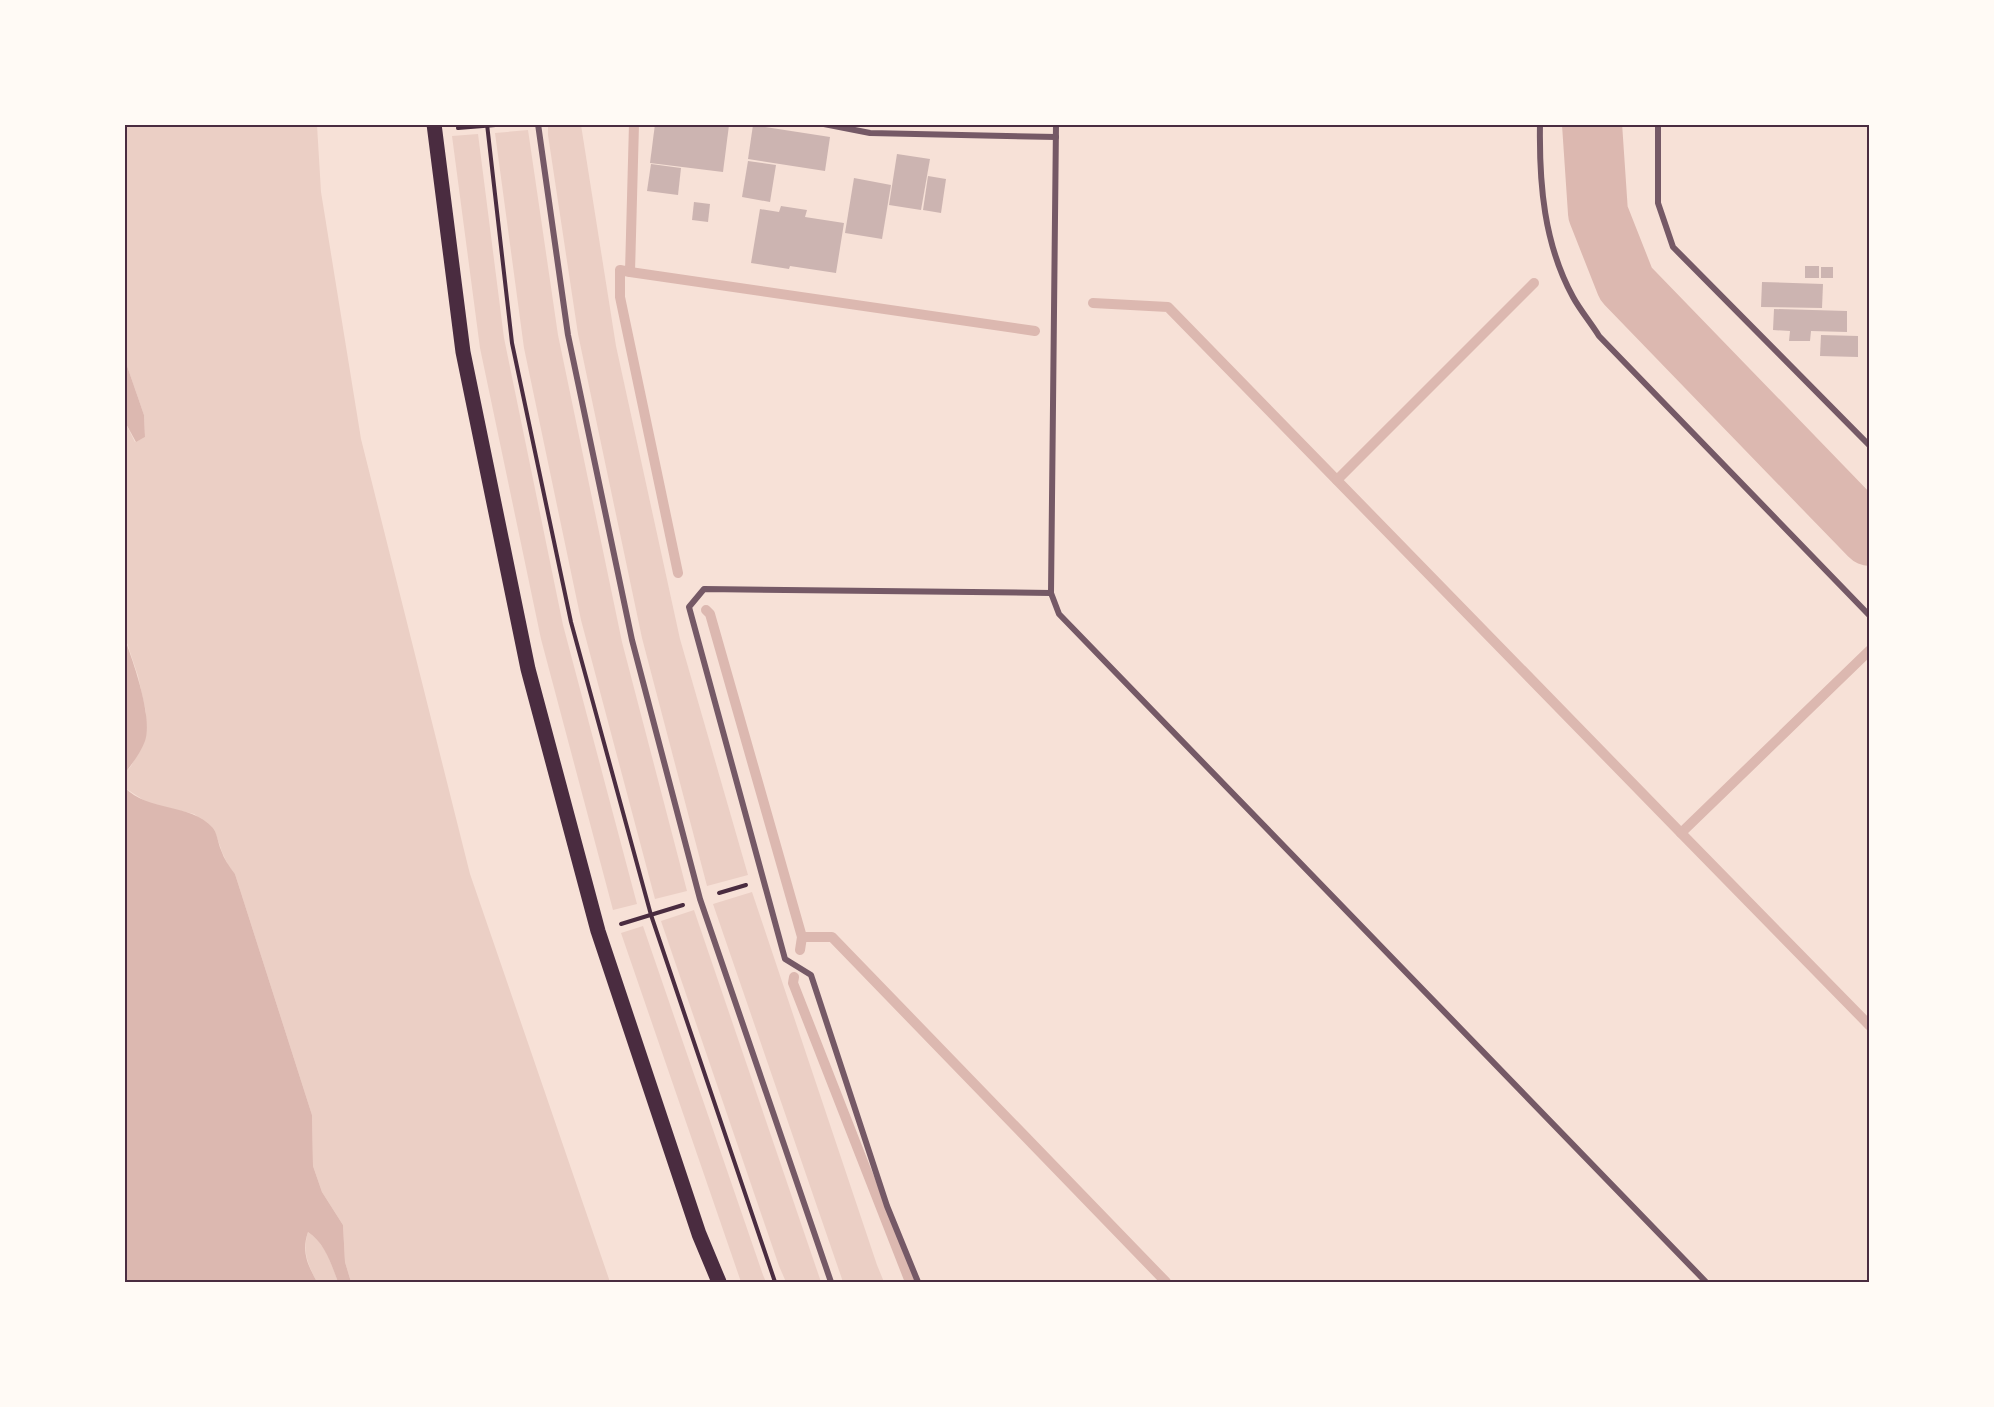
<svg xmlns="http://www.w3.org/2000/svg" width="1994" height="1407" font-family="'Nunito Sans',sans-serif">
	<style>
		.green { fill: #ebcfc5 }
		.water { fill: #dcb8b0 }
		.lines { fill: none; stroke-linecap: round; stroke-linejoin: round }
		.stream { stroke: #dcb8b0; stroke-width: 10 }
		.river { stroke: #dcb8b0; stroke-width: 60 }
		.building { fill: #ccb4b1 }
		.path { stroke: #4a2c40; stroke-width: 4 }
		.minor { stroke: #755966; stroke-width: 6 }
		.primary { stroke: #4a2c40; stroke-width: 15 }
		.neatline { fill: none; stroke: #4a2c40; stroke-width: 2 }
	</style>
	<rect width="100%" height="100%" fill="#f7e1d7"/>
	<g class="green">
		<path d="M125 125H317L321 192 361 439 470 874 610 1282H351L345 1262 343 1225 322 1192 313 1166 312 1115 235 874 228 865 222 852 214 829 194 814 148 803 125 788V773L131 766 145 740 146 712 138 676 125 637V422L135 442 145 437 144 415 125 360Z"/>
		<path d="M548 125H581L616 346 680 639 748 875 707 886 642 638 578 334 548 135Z"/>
		<path d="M528 130 558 335 622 642 687 891 655 899 581 620 524 348 495 133Z"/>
		<path d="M478 134 504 338 563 625 637 904 613 910 541 639 480 348 452 136Z"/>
		<path d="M752 892 877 1265 884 1282H843L713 904Z"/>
		<path d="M694 910 821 1282H786L779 1266 661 921Z"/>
		<path d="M643 926 763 1275 766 1282H741L621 933Z"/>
		<path d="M308 1232C325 1243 331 1263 338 1282H317C308 1265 302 1252 308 1232Z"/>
	</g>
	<g class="water">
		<path d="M125 360 144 415 145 437 136 442 125 422Z"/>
		<path d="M124 637C133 661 153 717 145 741 141 752 132 764 125 773Z"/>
		<path d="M124 787C150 813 189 802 213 828 217 833 218 843 221 850 224 859 229 866 235 874L312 1115 313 1166 322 1192 343 1225 345 1262 351 1282H338C331 1264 325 1243 308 1232 301 1252 308 1265 317 1282H125Z"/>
	</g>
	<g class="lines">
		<g class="stream">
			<path d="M634 124 630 272 620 270V297L678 573"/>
			<path d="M630 272 1035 331"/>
			<path d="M1093 303 1168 307 1681 833 1870 650"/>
			<path d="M1337 480 1534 283"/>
			<path d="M706 610 710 614 802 937 800 950"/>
			<path d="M1681 833 1870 1026"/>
			<path d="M802 937H832L1166 1282"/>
			<path d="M794 977 793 983 910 1282"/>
		</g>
		<path class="river" d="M1592 124 1598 213 1626 284 1870 536"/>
	</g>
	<g class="building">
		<path d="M655 124 729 125 723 172 650 163Z"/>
		<path d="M753 125 830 137 825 171 748 159Z"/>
		<path d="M897 154 930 159 921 210 889 205Z"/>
		<path d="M748 161 776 165 770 202 742 197Z"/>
		<path d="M651 164 681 168 678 195 647 191Z"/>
		<path d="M928 176 946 179 941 213 923 210Z"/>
		<path d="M854 178 891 185 882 239 845 233Z"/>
		<path d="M694 202 710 204 708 222 692 220Z"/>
		<path d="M781 206 807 210 805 217 844 223 836 273 790 266 789 269 751 263 760 209 779 212Z"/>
		<rect x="1805" y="266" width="14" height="12"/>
		<rect x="1821" y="267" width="12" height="11"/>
		<path d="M1762 282 1823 284 1822 308 1761 307Z"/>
		<path d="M1774 309 1847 311V332L1811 331 1810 341H1789L1790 331 1773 330Z"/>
		<path d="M1821 335 1858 336V357L1820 356Z"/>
	</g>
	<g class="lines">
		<g class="path">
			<path d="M487 124 512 343 571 622 651 915 775 1282"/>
			<path d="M458 128 508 124"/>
			<path d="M719 893 746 885"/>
			<path d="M621 924 683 905"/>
		</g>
		<g class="minor">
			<path d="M538 124 568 335 632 640 700 899 831 1282"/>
			<path d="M824 124 870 133 1056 137"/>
			<path d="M1056 124 1051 593 1059 614 1706 1282"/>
			<path d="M1540 124C1539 184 1544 244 1573 297 1580 310 1591 323 1599 336L1870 616"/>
			<path d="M1658 124V203L1673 247 1870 446"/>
			<path d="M918 1282 887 1206 811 975 785 959 689 607 704 589 1051 593"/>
		</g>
		<path class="primary" d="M434 124 463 352 528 669 598 931 699 1234 719 1282"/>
	</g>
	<rect width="1994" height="1407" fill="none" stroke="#fffaf5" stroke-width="252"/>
	<rect x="126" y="126" width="1742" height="1155" class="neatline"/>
</svg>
